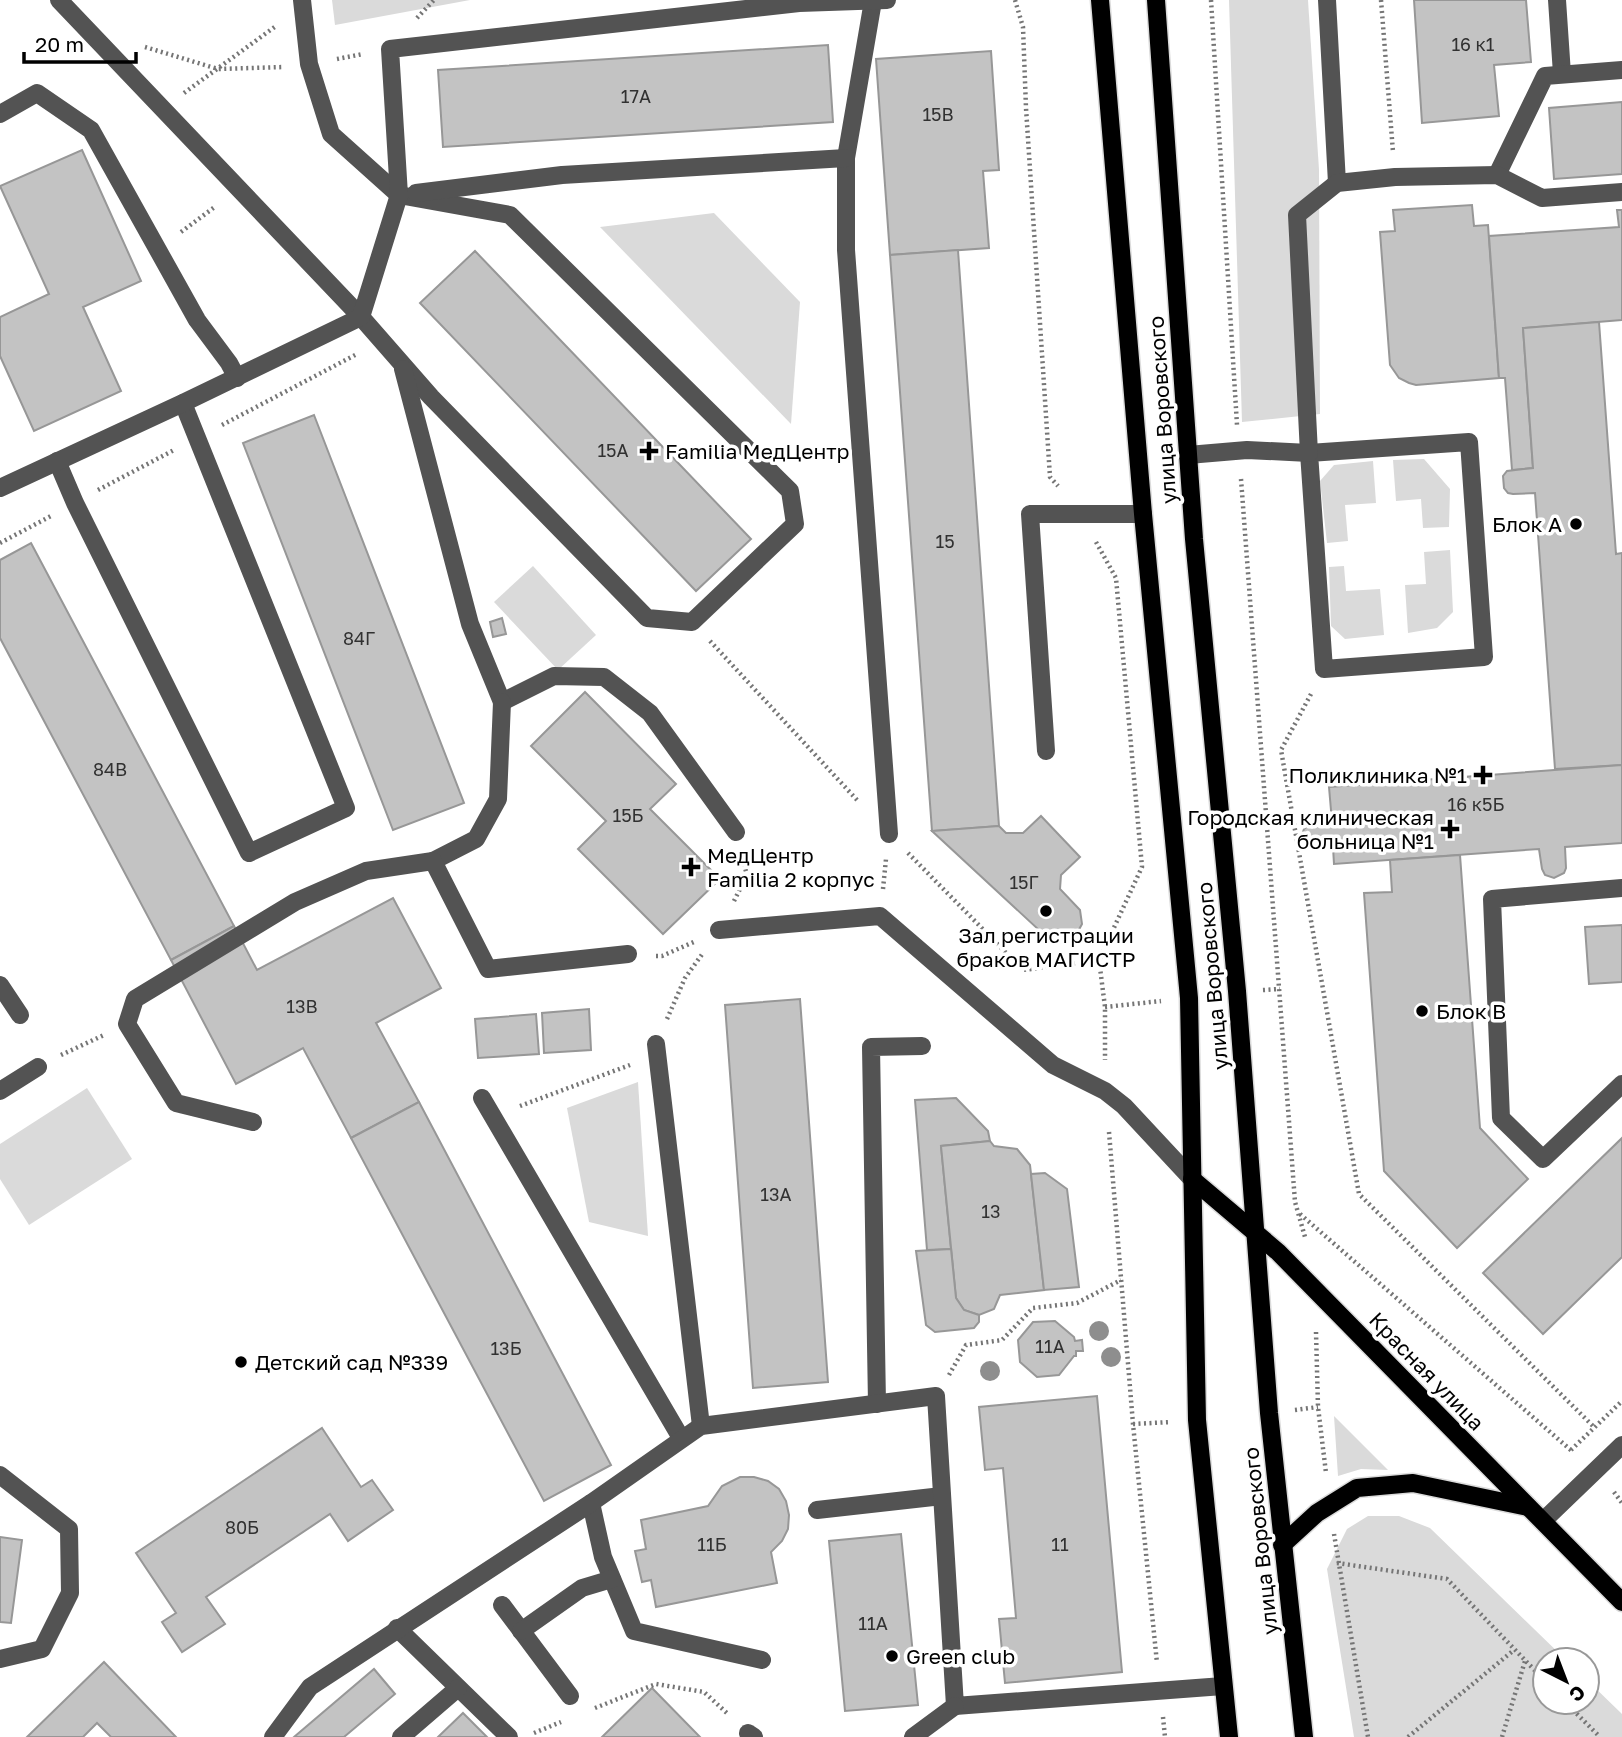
<svg xmlns="http://www.w3.org/2000/svg" width="1622" height="1737" font-family="'Golos Text',sans-serif">
	<style>
		.green { fill: #dadada }
		.building { fill: #c3c3c3; stroke: #979797; stroke-width: 2 }
		.lines { fill: none; stroke-linecap: round; stroke-linejoin: round }
		.major-casing { stroke: #dbdbdb; stroke-width: 21 }
		.path { stroke: #757575; stroke-width: 4.5; stroke-dasharray: 2 3.5; stroke-linecap: butt }
		.minor { stroke: #535353; stroke-width: 18 }
		.major { stroke: #000; stroke-width: 18 }
		.tree { fill: #8e8e8e }
		.poi-dot { fill: #000; stroke: #fff; stroke-width: 2.5 }
		.labels { text-anchor: middle; dominant-baseline: central; stroke-width: 7; stroke-linejoin: round; paint-order: stroke }
		.number-label { font-size: 18px; fill: #313131 }
		.street-label { font-size: 21px; fill: #000; stroke: #fff }
		.poi-label { font-size: 21px; fill: #000; stroke: #fff; text-anchor: start }
	</style>
	<rect width="100%" height="100%" fill="#fff"/>
	<g class="green">
		<path d="M332 0H470L335 25Z"/>
		<path d="M1229 0H1308L1319 170 1320 414 1242 422Z"/>
		<path d="M714 213 800 302 791 424 600 227Z"/>
		<path d="M1424 459 1450 489 1449 527 1423 528 1421 499 1396 501 1393 460Z"/>
		<path d="M1373 461 1376 503 1345 505 1348 541 1327 543 1320 481 1334 465Z"/>
		<path d="M1450 550 1453 612 1437 628 1408 633 1405 585 1426 584 1424 552Z"/>
		<path d="M533 566 596 635 558 670 494 602Z"/>
		<path d="M1344 566 1346 591 1380 589 1384 635 1345 639 1331 626 1329 567Z"/>
		<path d="M638 1082 648 1236 589 1222 567 1108Z"/>
		<path d="M87 1088 132 1159 29 1225 0 1179V1144Z"/>
		<path d="M1334 1416 1388 1470 1361 1469 1338 1476Z"/>
		<path d="M1368 1516H1399L1430 1528 1566 1660H1545V1702H1587V1680L1622 1714V1737H1354L1327 1569 1347 1529Z"/>
	</g>
	<g class="building">
		<path d="M1414 0H1526L1531 62 1494 65 1499 116 1422 123Z"/>
		<path d="M828 45 833 122 443 147 438 70Z"/>
		<path d="M991 51 999 170 983 171 989 248 890 255 876 59Z"/>
		<path d="M1622 102V174L1554 179 1549 108Z"/>
		<path d="M82 150 141 281 83 307 121 391 34 431 0 356V317L49 294 0 186Z"/>
		<path d="M1472 205 1474 226 1488 225 1499 378 1416 385 1409 383 1399 378 1390 365 1380 232 1395 231 1393 210Z"/>
		<path d="M1617 210H1622V320L1523 328 1533 468 1512 470 1505 378H1499L1489 236 1619 227Z"/>
		<path d="M958 250 999 826 932 831 890 255Z"/>
		<path d="M475 251 751 539 696 591 420 303Z"/>
		<path d="M1599 322 1616 554 1622 553V765L1555 769 1535 493 1513 494 1508 493 1504 488 1503 476 1507 471 1533 468 1523 328Z"/>
		<path d="M314 415 464 803 393 830 243 443Z"/>
		<path d="M31 543 234 926 171 960 0 638V560Z"/>
		<path d="M502 618 506 634 493 637 490 622Z"/>
		<path d="M585 692 676 784 650 809 720 879 663 934 578 849 606 821 531 746Z"/>
		<path d="M1622 765V843L1565 847 1566 868 1564 873 1554 878 1545 875 1542 869 1539 849 1334 864 1333 847 1311 848 1304 844 1301 837 1304 829 1310 824 1332 822 1329 787Z"/>
		<path d="M1041 816 1080 857 1061 875 1060 889 1080 910 1082 924 1076 935 1065 942 1053 943 932 831 999 826 1006 833H1023Z"/>
		<path d="M1460 855 1480 1128 1528 1179 1457 1248 1384 1171 1364 893 1392 892 1390 860Z"/>
		<path d="M393 898 441 988 376 1023 419 1102 351 1138 303 1048 236 1084 171 960 234 926 257 970Z"/>
		<path d="M1622 925V982L1589 984 1585 927Z"/>
		<path d="M800 999 828 1382 753 1388 725 1005Z"/>
		<path d="M589 1009 591 1050 544 1053 542 1013Z"/>
		<path d="M536 1014 539 1054 478 1058 475 1019Z"/>
		<path d="M956 1098 988 1131 990 1141 941 1146 951 1249 927 1250 915 1100Z"/>
		<path d="M419 1102 611 1465 544 1501 351 1138Z"/>
		<path d="M1622 1138V1257L1543 1334 1483 1273Z"/>
		<path d="M990 1141 994 1146 1017 1149 1030 1165 1044 1290 1000 1295 994 1309 979 1315 964 1310 956 1298 941 1146Z"/>
		<path d="M1045 1173 1067 1189 1079 1287 1044 1290 1031 1174Z"/>
		<path d="M951 1249 956 1298 964 1310 979 1315V1322L974 1328 935 1332 926 1325 916 1251Z"/>
		<path d="M1055 1321 1074 1337 1075 1341 1082 1340 1083 1351H1076V1356H1074L1059 1375 1037 1377 1020 1362 1018 1340 1033 1322Z"/>
		<path d="M1097 1396 1122 1672 1005 1683 999 1619 1016 1618 1003 1468 985 1470 979 1407Z"/>
		<path d="M322 1428 361 1487 372 1480 393 1510 348 1541 330 1514 206 1597 225 1624 182 1652 162 1622 176 1613 136 1553Z"/>
		<path d="M740 1477H754L768 1481 779 1489 786 1501 789 1515 788 1529 782 1541 771 1552 777 1583 656 1607 651 1580 642 1582 635 1551 646 1549 641 1520 708 1506 722 1486Z"/>
		<path d="M901 1534 918 1705 845 1711 829 1541Z"/>
		<path d="M0 1537 22 1540 11 1623 0 1622Z"/>
		<path d="M104 1662 176 1737H111L97 1723 83 1737H27Z"/>
		<path d="M374 1669 395 1694 344 1737H294Z"/>
		<path d="M652 1688 700 1737H602Z"/>
		<path d="M463 1713 487 1737H438Z"/>
	</g>
	<g class="lines">
		<defs>
			<g id="major">
				<path d="M1100 0 1143 514 1189 998 1197 1420 1229 1737"/>
				<path d="M1156 0 1194 539 1237 991 1269 1413 1304 1737"/>
				<path d="M1192 1179 1278 1252 1622 1602"/>
				<path d="M1282 1545 1317 1513 1357 1488 1413 1483 1528 1507"/>
			</g>
		</defs>
		<use href="#major" class="major-casing"/>
		<g class="path">
			<path d="M1015 0 1023 27 1026 108 1050 477 1058 486"/>
			<path d="M1211 0 1237 425"/>
			<path d="M1381 0 1393 152"/>
			<path d="M417 18 434 0"/>
			<path d="M145 47 218 69 284 67"/>
			<path d="M337 59 363 54"/>
			<path d="M184 93 276 26"/>
			<path d="M181 232 216 206"/>
			<path d="M222 425 357 354"/>
			<path d="M1241 479 1295 1202 1305 1237"/>
			<path d="M98 490 174 450"/>
			<path d="M1096 542 1116 578 1142 867 1099 960 1105 1007V1060"/>
			<path d="M0 543 51 516"/>
			<path d="M710 641 858 801"/>
			<path d="M1311 694 1281 750 1359 1194 1594 1427"/>
			<path d="M908 853 1023 970 1099 960"/>
			<path d="M883 889 886 859"/>
			<path d="M734 901 747 875 742 857"/>
			<path d="M656 956H662L696 941"/>
			<path d="M1263 990 1280 989"/>
			<path d="M1105 1007 1161 1001"/>
			<path d="M667 1019 685 978 703 953"/>
			<path d="M61 1055 104 1035"/>
			<path d="M520 1106 630 1065"/>
			<path d="M1109 1132 1133 1424 1157 1663"/>
			<path d="M1300 1214 1573 1452"/>
			<path d="M1316 1332 1318 1407 1326 1473"/>
			<path d="M949 1375 966 1345 1002 1340 1033 1308 1077 1303 1121 1280"/>
			<path d="M1295 1410 1318 1407"/>
			<path d="M1133 1424 1171 1422"/>
			<path d="M1571 1450 1622 1401"/>
			<path d="M1614 1492 1622 1503"/>
			<path d="M1334 1534 1368 1737"/>
			<path d="M1337 1563 1447 1579 1545 1681"/>
			<path d="M1565 1702 1600 1737"/>
			<path d="M595 1708 656 1684 704 1692 729 1715"/>
			<path d="M1163 1717 1165 1737"/>
			<path d="M534 1733 561 1722"/>
			<path d="M1408 1737 1514 1650"/>
			<path d="M1502 1737 1525 1661"/>
		</g>
		<g class="minor">
			<path d="M59 0 361 317 431 397 647 618 692 622 795 524 790 491 510 215 399 195 331 134 309 64 302 0"/>
			<path d="M1327 0 1337 183"/>
			<path d="M1557 0 1562 74"/>
			<path d="M873 1 846 158V250L889 834"/>
			<path d="M0 114 37 93 91 130 197 320 229 363 237 378"/>
			<path d="M1497 175 1545 76 1622 70"/>
			<path d="M416 193 562 175 846 158"/>
			<path d="M403 369 470 624 502 702 554 676 604 677 650 713 736 832"/>
			<path d="M1469 442 1484 657 1324 669 1309 453Z"/>
			<path d="M1188 455 1247 450 1309 453 1297 215 1337 183 1395 177 1497 175 1542 198 1622 192"/>
			<path d="M57 461 75 503 249 853 346 808 183 403"/>
			<path d="M0 488 183 403 361 317 399 195 390 49 799 3 887 0"/>
			<path d="M1046 751 1030 514H1143"/>
			<path d="M433 861 476 839 498 799 502 702"/>
			<path d="M1622 888 1492 899 1501 1118 1543 1159 1622 1084"/>
			<path d="M719 930 880 916 1053 1065 1105 1091 1124 1106 1192 1179"/>
			<path d="M0 985 20 1015"/>
			<path d="M656 1044 701 1426"/>
			<path d="M0 1091 38 1067"/>
			<path d="M482 1098 681 1438"/>
			<path d="M253 1122 176 1103 127 1024 135 999 295 902 366 871 433 861 488 969 628 954"/>
			<path d="M877 1404 871 1047 922 1046"/>
			<path d="M0 1475 69 1529 70 1593 42 1649 0 1659"/>
			<path d="M591 1503 603 1557 634 1631 762 1660"/>
			<path d="M817 1510 942 1496"/>
			<path d="M1543 1521 1622 1445"/>
			<path d="M502 1605 570 1696"/>
			<path d="M397 1628 509 1737"/>
			<path d="M521 1631 582 1588 612 1579"/>
			<path d="M748 1733 754 1737"/>
			<path d="M273 1737 310 1687 591 1503 701 1426 936 1396 955 1706 1223 1686"/>
			<path d="M401 1737 458 1688"/>
			<path d="M913 1737 955 1706"/>
		</g>
		<use href="#major" class="major"/>
	</g>
	<g class="tree">
		<circle cx="1099" cy="1331" r="10"/>
		<circle cx="1111" cy="1357" r="10"/>
		<circle cx="990" cy="1371" r="10"/>
	</g>
	<g class="poi-dot">
		<path d="M645.5 440.5h7v7h7v7h-7v7h-7v-7h-7v-7h7z"/>
		<circle cx="1576" cy="524" r="7"/>
		<path d="M1479.5 764.5h7v7h7v7h-7v7h-7v-7h-7v-7h7z"/>
		<path d="M1446.5 818.5h7v7h7v7h-7v7h-7v-7h-7v-7h7z"/>
		<path d="M687.5 856.5h7v7h7v7h-7v7h-7v-7h-7v-7h7z"/>
		<circle cx="1046" cy="911" r="7"/>
		<circle cx="1422" cy="1011" r="7"/>
		<circle cx="241" cy="1362" r="7"/>
		<circle cx="892" cy="1656" r="7"/>
	</g>
	<g class="labels">
		<g class="number-label">
			<text x="1473" y="44">16 к1</text>
			<text x="636" y="96">17А</text>
			<text x="938" y="114">15В</text>
			<text x="613" y="450">15А</text>
			<text x="945" y="541">15</text>
			<text x="359" y="638">84Г</text>
			<text x="110" y="769">84В</text>
			<text x="1476" y="804">16 к5Б</text>
			<text x="628" y="815">15Б</text>
			<text x="1024" y="882">15Г</text>
			<text x="302" y="1006">13В</text>
			<text x="776" y="1194">13А</text>
			<text x="991" y="1211">13</text>
			<text x="1050" y="1346">11А</text>
			<text x="506" y="1348">13Б</text>
			<text x="242" y="1527">80Б</text>
			<text x="712" y="1544">11Б</text>
			<text x="1060" y="1544">11</text>
			<text x="873" y="1623">11А</text>
		</g>
		<g class="street-label">
			<text transform="translate(1162 410) rotate(-94)">улица Воровского</text>
			<text transform="translate(1212 976) rotate(-95)">улица Воровского</text>
			<text transform="translate(1427 1371) rotate(46)">Красная улица</text>
			<text transform="translate(1260 1541) rotate(-96)">улица Воровского</text>
		</g>
		<g class="poi-label">
			<text x="665" y="451">Familia МедЦентр</text>
			<text x="1562" y="524" text-anchor="end">Блок А</text>
			<text x="1467" y="775" text-anchor="end">Поликлиника №1</text>
			<text x="1434" y="817" text-anchor="end">Городская клиническая<tspan x="1434" dy="24">больница №1</tspan></text>
			<text x="707" y="855">МедЦентр<tspan x="707" dy="24">Familia 2 корпус</tspan></text>
			<text x="1046" y="935" text-anchor="middle">Зал регистрации<tspan x="1046" dy="24">браков МАГИСТР</tspan></text>
			<text x="1436" y="1011">Блок В</text>
			<text x="255" y="1362">Детский сад №339</text>
			<text x="906" y="1656">Green club</text>
		</g>
	</g>
	<g transform="translate(1566 1681) rotate(138)"><circle r="33" fill="#ffffff" stroke="#999999" stroke-width="2"/>
	<path d="M0-5L12 26L0 18L-12 26Z" fill="#000000"/>
	<text y="-10" font-size="19" font-weight="bold" text-anchor="middle" fill="#000000">С</text>
	</g>
	<path d="M24 52v10h112v-10" fill="none" stroke="#000000" stroke-width="3.5"/>
	<text x="35" y="52" font-size="21" fill="#000000" stroke="#ffffff" stroke-width="5" paint-order="stroke">20 m</text>
</svg>
